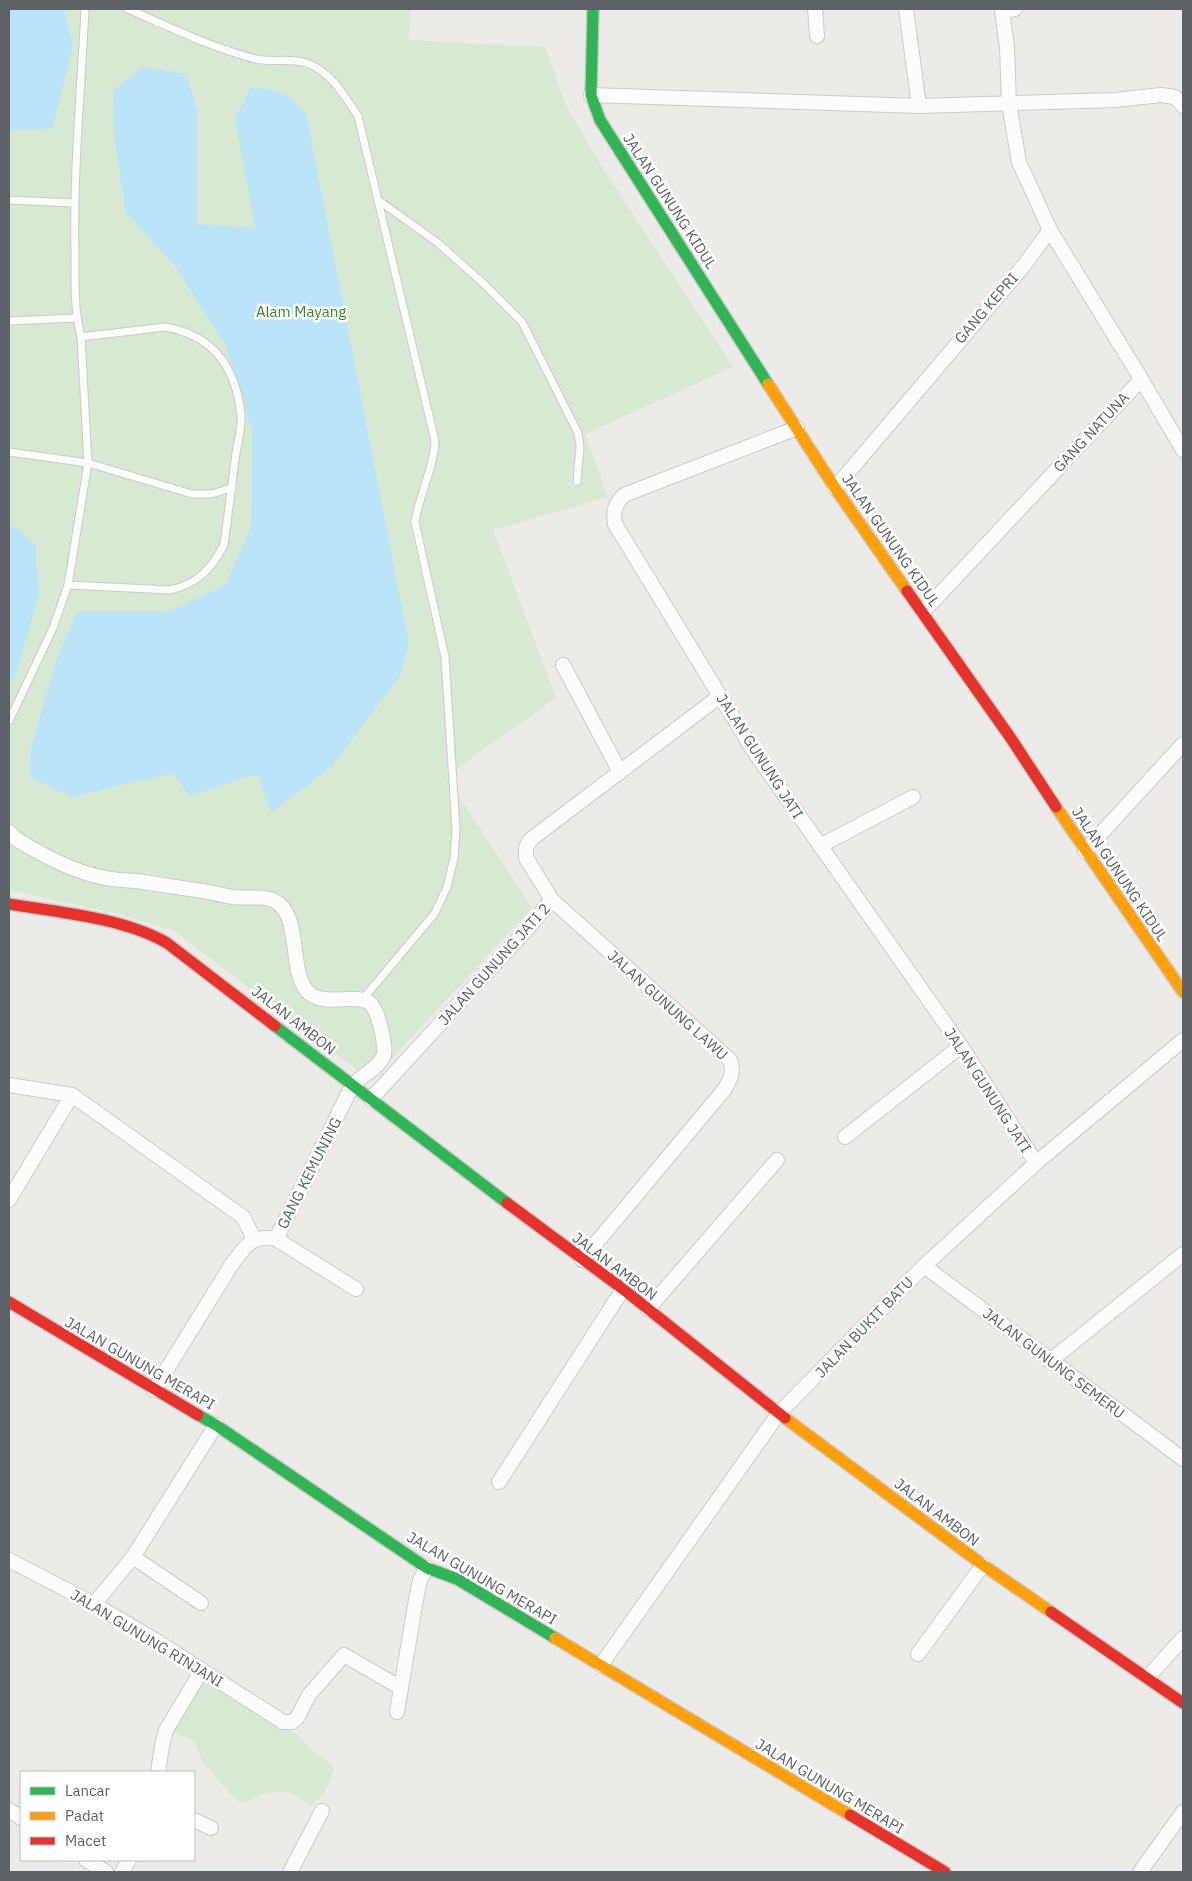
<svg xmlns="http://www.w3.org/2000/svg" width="1192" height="1881" font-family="'IBM Plex Sans',sans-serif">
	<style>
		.green { fill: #d7e9d3 }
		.water { fill: #bbe4f8 }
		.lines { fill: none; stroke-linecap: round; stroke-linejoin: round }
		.lane-casing { stroke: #c9cac9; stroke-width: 9 }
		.street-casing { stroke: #c9cac9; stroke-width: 16 }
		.fast-casing { stroke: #c9cac9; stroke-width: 14 }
		.slow-casing { stroke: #c9cac9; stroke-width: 14 }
		.jam-casing { stroke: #c9cac9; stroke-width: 14 }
		.lane { stroke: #fcfcfb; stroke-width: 7 }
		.street { stroke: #fcfcfb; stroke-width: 14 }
		.fast { stroke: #30b455; stroke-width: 11 }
		.slow { stroke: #ff9f0a; stroke-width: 11 }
		.jam { stroke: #e5322d; stroke-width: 11 }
		.labels { text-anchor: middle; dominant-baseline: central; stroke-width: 5; stroke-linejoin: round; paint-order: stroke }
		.street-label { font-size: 15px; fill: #5d6266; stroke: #fff }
		.park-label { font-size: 15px; fill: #398534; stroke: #fff }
	</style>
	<rect width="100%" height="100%" fill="#edebe7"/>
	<g class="green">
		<path d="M9 9H410L409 40 545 47 566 105 599 162 733 367 585 434 608 497 493 530 556 698 446 776 532 908 371 1081 173 930 118 914 9 890Z"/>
		<path d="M202 1679 281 1726 299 1735 310 1748 334 1767C332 1781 323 1799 310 1805 304 1802 299 1797 293 1795 276 1788 260 1793 245 1804L237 1801 202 1761 194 1741 175 1733 174 1726Z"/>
	</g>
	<g class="water">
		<path d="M9 9H64L73 45 52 129 9 130Z"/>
		<path d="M142 67 186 74 197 109V224L255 228 235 119 251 87 285 93 306 113 409 645 400 676 331 767 271 813 257 774 189 796 173 773 72 797 30 777 31 748 57 658 78 611H171L225 585 251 528 252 431 226 346 176 267 126 213 114 137 113 91Z"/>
		<path d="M9 527H16L35 545 39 594 17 671 9 687Z"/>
	</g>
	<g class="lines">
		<defs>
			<g id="lane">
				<path d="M128 9C170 27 212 48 256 59 273 63 293 57 309 64 332 73 345 97 358 116L435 441C434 468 419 495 415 522L445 657 456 829 454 858 447 887 435 913 363 999"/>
				<path d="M9 200 74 203"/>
				<path d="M378 200 438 243 483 283 522 322 578 433 580 447 577 481"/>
				<path d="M9 321 76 318"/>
				<path d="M9 452 88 463 192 494H211L232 488"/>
				<path d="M68 585 170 590C198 584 211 569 224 545 228 514 232 484 236 453 238 441 242 427 241 415 236 367 213 335 165 327L81 337"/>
				<path d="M9 721 53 628 68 585 88 463 81 337C74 310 75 282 75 254 73 172 81 90 85 9"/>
			</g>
			<g id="street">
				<path d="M815 9 817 36"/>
				<path d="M906 9 919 106"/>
				<path d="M591 95 919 106 1115 100 1161 95 1175 97 1183 106"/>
				<path d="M1140 377 1183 450"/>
				<path d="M797 428 624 495C615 504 613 511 615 524L753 750 961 1046 1036 1163"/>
				<path d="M835 488 1025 264 1050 230 1019 162 1009 104 1007 47 1002 11 1015 9"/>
				<path d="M923 612 1137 384 1140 377 1050 230"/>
				<path d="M563 665 620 772"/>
				<path d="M9 832C15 840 25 844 33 849 56 862 81 874 106 878 119 881 132 880 144 882 165 886 186 888 208 892 216 893 225 896 233 897 247 899 266 894 278 903 301 920 289 970 307 991 322 1009 359 991 371 1004 378 1011 386 1045 384 1055 379 1069 360 1075 352 1087 343 1103 335 1121 327 1137 310 1171 293 1205 276 1239"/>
				<path d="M820 846 913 797"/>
				<path d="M1085 851 1183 744"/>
				<path d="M552 900 730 1060C735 1072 730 1080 724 1090L582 1260"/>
				<path d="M9 1085 72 1095 243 1217 254 1239"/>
				<path d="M371 1099 527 929 552 900 526 858V848L530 840 720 696"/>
				<path d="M845 1137 961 1046"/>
				<path d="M9 1200 72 1095"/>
				<path d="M924 1266 1183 1459"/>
				<path d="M648 1309 777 1160"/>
				<path d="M1050 1361 1183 1254"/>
				<path d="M154 1390 232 1264C246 1246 251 1234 276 1239L356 1289"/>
				<path d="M499 1482 623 1289"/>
				<path d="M133 1557 201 1603"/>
				<path d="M9 1560 94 1604 155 1640 283 1722H292L297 1718 309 1695 344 1655 401 1688 417 1594 420 1580 427 1568"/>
				<path d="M94 1604 133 1557 216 1425"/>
				<path d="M918 1654 983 1565"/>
				<path d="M601 1665 779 1413 924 1266 1036 1163 1183 1040"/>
				<path d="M1148 1677 1183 1638"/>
				<path d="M397 1712 401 1688"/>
				<path d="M158 1772 162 1746 166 1730 202 1670"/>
				<path d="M9 1810 21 1818"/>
				<path d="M194 1820 211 1828"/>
				<path d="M86 1860 106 1872"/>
				<path d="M122 1872 129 1860"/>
				<path d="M290 1872 322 1811"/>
				<path d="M1140 1872 1183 1812"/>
			</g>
			<g id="fast">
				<path d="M593 9 591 95 600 120 768 384"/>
				<path d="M275 1026 507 1203"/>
				<path d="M198 1415 216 1425 427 1568 457 1579 555 1638"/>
			</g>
			<g id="slow">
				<path d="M768 384 835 488 907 591"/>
				<path d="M1056 807 1183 992"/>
				<path d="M785 1418 983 1565 1051 1612"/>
				<path d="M555 1638 850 1815"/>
			</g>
			<g id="jam">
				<path d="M907 591 1010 737 1056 807"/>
				<path d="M9 904C58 912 124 918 167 943L275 1026"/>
				<path d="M507 1203 623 1289 785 1418"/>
				<path d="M9 1302 198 1415"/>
				<path d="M1051 1612 1183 1703"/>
				<path d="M850 1815 945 1872"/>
			</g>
		</defs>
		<use href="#lane" class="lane-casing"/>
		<use href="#street" class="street-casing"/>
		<use href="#fast" class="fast-casing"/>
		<use href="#slow" class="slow-casing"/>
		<use href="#jam" class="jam-casing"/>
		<use href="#lane" class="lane"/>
		<use href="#street" class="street"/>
		<use href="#fast" class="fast"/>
		<use href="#slow" class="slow"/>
		<use href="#jam" class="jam"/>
	</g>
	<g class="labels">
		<g class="street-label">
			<text transform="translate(670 201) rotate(57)">JALAN GUNUNG KIDUL</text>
			<text transform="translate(986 308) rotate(-49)">GANG KEPRI</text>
			<text transform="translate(1091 432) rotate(-47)">GANG NATUNA</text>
			<text transform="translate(891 540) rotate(55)">JALAN GUNUNG KIDUL</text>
			<text transform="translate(760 756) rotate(57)">JALAN GUNUNG JATI</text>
			<text transform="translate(1120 874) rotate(56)">JALAN GUNUNG KIDUL</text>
			<text transform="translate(494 964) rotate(-48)">JALAN GUNUNG JATI 2</text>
			<text transform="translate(668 1005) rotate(42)">JALAN GUNUNG LAWU</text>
			<text transform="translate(294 1020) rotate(38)">JALAN AMBON</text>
			<text transform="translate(988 1090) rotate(57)">JALAN GUNUNG JATI</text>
			<text transform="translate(309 1173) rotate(-63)">GANG KEMUNING</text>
			<text transform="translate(615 1266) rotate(37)">JALAN AMBON</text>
			<text transform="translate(864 1327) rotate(-46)">JALAN BUKIT BATU</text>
			<text transform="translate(140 1363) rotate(30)">JALAN GUNUNG MERAPI</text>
			<text transform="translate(1054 1363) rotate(37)">JALAN GUNUNG SEMERU</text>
			<text transform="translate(937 1512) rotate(37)">JALAN AMBON</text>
			<text transform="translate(482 1578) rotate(30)">JALAN GUNUNG MERAPI</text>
			<text transform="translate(147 1638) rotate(31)">JALAN GUNUNG RINJANI</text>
			<text transform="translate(830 1786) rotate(31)">JALAN GUNUNG MERAPI</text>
		</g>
		<g class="park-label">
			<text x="301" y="311">Alam Mayang</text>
		</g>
	</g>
	<rect width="1192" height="1881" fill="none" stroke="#5d6266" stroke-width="20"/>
	<rect x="20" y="1771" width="175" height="90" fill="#ffffff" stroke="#bec0c2"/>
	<rect x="30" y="1787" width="25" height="8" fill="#30b455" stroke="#bec0c2"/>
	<text x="65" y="1796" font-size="15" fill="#5d6266">Lancar</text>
	<rect x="30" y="1812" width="25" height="8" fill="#ff9f0a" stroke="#bec0c2"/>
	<text x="65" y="1821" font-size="15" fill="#5d6266">Padat</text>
	<rect x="30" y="1837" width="25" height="8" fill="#e5322d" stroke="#bec0c2"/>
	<text x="65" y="1846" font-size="15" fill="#5d6266">Macet</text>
</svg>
